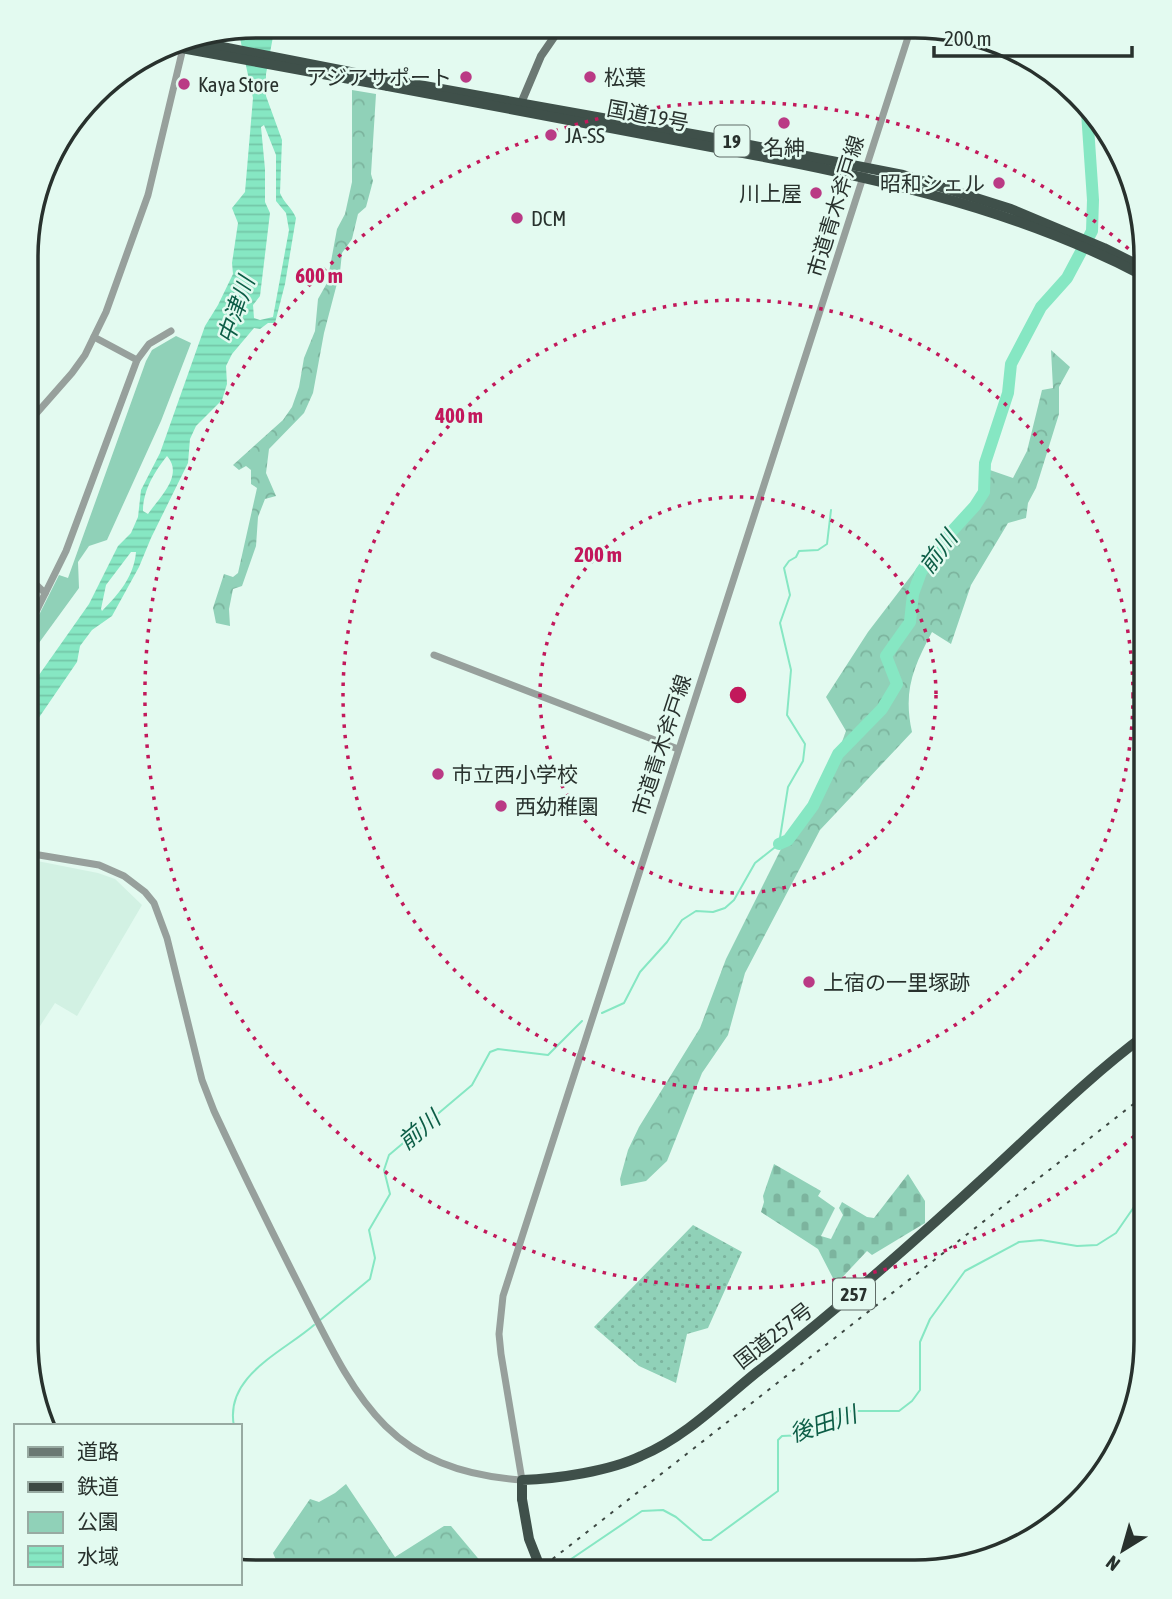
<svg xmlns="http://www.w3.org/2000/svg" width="1172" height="1599" font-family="'Asap Condensed','Noto Sans JP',sans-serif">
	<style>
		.built { fill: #d2f1e3 }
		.grass { fill: url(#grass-dots) }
		.forest { fill: url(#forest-crowns) }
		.cemetery { fill: url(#cemetery-stones) }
		.park { fill: #90d1b8 }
		.water { fill: url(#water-rules); fill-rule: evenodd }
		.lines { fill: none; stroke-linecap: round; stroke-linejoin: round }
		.stream { stroke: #86e7c3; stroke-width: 2 }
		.river { stroke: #86e7c3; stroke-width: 12 }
		.tertiary { stroke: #97a09c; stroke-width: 7 }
		.secondary { stroke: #6b7873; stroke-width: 8 }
		.trunk { stroke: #3f504a; stroke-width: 10 }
		.rail { stroke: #3d4843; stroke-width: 2; stroke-dasharray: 3.5 7; stroke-linecap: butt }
		.trunk-bridge { stroke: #3f504a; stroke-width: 10 }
		.ring { fill: none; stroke: #c2185b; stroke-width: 3.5; stroke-dasharray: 3.5 7 }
		.poi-dot { fill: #ba3a85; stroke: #e3faf0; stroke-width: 2.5 }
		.labels { text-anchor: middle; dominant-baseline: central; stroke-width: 5; stroke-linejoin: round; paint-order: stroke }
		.shield { fill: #e3faf0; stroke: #606d68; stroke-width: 2 }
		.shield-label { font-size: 19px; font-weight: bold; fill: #28312d }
		.poi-label { font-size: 21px; fill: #28312d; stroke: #e3faf0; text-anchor: start }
		.street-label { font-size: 21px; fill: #28312d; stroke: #e3faf0 }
		.water-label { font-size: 23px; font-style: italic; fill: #0c5d46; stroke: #e3faf0 }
		.rim { fill: none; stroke: #28312d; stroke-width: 3.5 }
		.centre { fill: #c2185b; stroke: #e3faf0; stroke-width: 3.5 }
		.ring-label { font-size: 21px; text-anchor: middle; font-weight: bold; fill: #c2185b; stroke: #e3faf0; stroke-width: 5; stroke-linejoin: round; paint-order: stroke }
	</style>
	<defs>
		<pattern id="grass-dots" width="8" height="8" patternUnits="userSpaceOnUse" patternTransform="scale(1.75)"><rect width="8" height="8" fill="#90d1b8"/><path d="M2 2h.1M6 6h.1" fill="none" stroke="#7cb49e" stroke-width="1.8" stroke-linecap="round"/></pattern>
		<pattern id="forest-crowns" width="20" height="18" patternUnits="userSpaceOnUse" patternTransform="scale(1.75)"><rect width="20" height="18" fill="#90d1b8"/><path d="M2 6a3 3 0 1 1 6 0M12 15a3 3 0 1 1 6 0" fill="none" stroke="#7cb49e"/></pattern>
		<pattern id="cemetery-stones" width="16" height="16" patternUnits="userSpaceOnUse" patternTransform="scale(1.75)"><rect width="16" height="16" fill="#90d1b8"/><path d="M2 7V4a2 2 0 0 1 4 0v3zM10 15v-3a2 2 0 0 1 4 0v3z" fill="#7cb49e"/></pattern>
		<pattern id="water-rules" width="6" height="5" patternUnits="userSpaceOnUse" patternTransform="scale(1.75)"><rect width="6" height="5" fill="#86e7c3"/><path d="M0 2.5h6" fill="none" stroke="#74c7a8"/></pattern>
	</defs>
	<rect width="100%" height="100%" fill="#e3faf0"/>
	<path class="built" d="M27 859 98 873 115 879 142 905 77 1016 55 1003 27 1046Z"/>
	<path class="grass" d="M693 1225 742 1252 708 1328 687 1334 676 1383 639 1366 594 1327Z"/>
	<g class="forest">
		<path d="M352 90 376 94 371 174 373 181 366 207 358 214 352 239 342 253 340 272 324 333 313 393 304 413 269 449 266 473 276 496 265 499 258 517 256 546 242 586 233 589 229 609 230 626 216 623 213 608 224 574 233 577 238 573 257 488 251 484V470L246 466 239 470 233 465 283 420 292 407 299 387 304 358 315 331 318 299 327 283 337 229 345 214 352 182Z"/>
		<path d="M1051 350 1070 367 1059 387V414L1036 488 1028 503 1026 518 1008 523 971 585 951 644 932 632C913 668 903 691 912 732L820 830 745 973 728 1035 702 1073 667 1161 646 1181 621 1186 620 1179 628 1150 639 1127 700 1028 726 959 791 829 824 790 846 731 826 697 868 632 917 568 988 494 987 469 1013 478 1027 451 1042 390 1053 388Z"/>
		<path d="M346 1484 395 1557 444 1526H451L482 1563 475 1568 452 1560 426 1571H257L262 1565 274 1563 276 1560 273 1553 310 1499 319 1502 335 1493Z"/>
	</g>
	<path class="cemetery" d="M774 1164 821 1191 818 1196 835 1208 821 1236 831 1239 843 1215 839 1208 842 1202 867 1217 874 1218 908 1174 925 1201V1223L872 1255 867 1251 836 1284 818 1249 761 1212 764 1202 763 1196Z"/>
	<path class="park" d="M176 336 191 343 161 421 107 540 89 546 78 562 79 588 28 658V637L59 575 68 578 146 361 152 350Z"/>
	<path class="water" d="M258 26H275L266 74V96L282 140 280 193C284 203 292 208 296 218L285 284 275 323H268L260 329 254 328 232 354 226 366 227 384 222 400 196 426 190 439 188 463 151 538 139 567 112 616 92 630 80 646 77 662 27 735V713L31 707 29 704 27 705V692L89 604 118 546 131 533 138 517 141 490 160 453 205 326 218 305 233 274 232 263 238 223 232 208 245 192 253 98 238 29ZM264 125 276 155V201L286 213 289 230 273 317 260 320 254 318 253 305 260 296 270 213 265 202V169L261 127ZM167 456C184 475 160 497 148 514L143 511C143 490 155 471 167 456ZM131 552H136C134 576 119 594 102 611L101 609 106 585Z"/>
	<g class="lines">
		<g class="stream">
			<path d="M602 1013 624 1003 640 972 667 942 682 920 696 911 713 912 725 908 734 900 755 863 779 844 788 787 803 761 805 744 787 715 791 670 780 623 790 595 784 568 789 561 796 557 799 551 818 550 827 544 831 510"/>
			<path d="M319 1321 370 1279 375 1258 369 1230 390 1194 384 1170 389 1155 472 1085 490 1052 498 1049 548 1055 582 1021"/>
			<path d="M234 1426C224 1376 283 1352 314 1325"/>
			<path d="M552 1572 642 1511 663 1510 676 1517 703 1540H711L778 1491V1440L782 1436 804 1435 851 1411H899L912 1401 920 1390V1342L930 1319 965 1271 1019 1242 1041 1240 1077 1246 1097 1245 1116 1233 1145 1191"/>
		</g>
		<path class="river" d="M779 844 788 840 813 806 838 754 882 709 897 684 886 656 910 622 913 594 921 572 943 541 975 506 984 492 985 463 1008 393 1011 364 1041 307 1067 278 1092 231 1093 200 1087 112"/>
		<g class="tertiary">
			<path d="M94 337 137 360"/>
			<path d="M28 423 72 373 85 355 106 312 148 195 184 44"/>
			<path d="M28 577 45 593"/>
			<path d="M28 628 66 551 137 360 149 344 171 331"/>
			<path d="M434 655 678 749"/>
			<path d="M27 853 99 865 124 876 145 892 154 903 167 938 202 1080 214 1111C241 1169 269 1226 298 1283 354 1393 384 1471 522 1480L501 1354 499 1334 503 1296 911 28"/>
		</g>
		<path class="secondary" d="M519 108 541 56 561 27"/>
		<g class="trunk">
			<path d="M391 80 714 138 903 175 1011 209 1104 248 1146 269"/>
			<path d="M388 86C494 106 600 126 706 146 857 174 1008 204 1146 277"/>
			<path d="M522 1499V1480C557 1479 610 1471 641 1456 684 1438 721 1401 757 1372 838 1309 915 1241 990 1172 1041 1125 1090 1076 1145 1035"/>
		</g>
		<path class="rail" d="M536 1572 1145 1095"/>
		<g class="trunk-bridge">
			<path d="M182 39 391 80"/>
			<path d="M176 47 388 86"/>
			<path d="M522 1499 529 1539 542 1572"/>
		</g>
	</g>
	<g class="ring">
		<circle cx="738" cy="695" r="198"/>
		<circle cx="738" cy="695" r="395"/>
		<path d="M1142 1129A593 593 0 1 1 1142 261"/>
	</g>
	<g class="poi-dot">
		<circle cx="466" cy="77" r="7"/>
		<circle cx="590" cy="77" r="7"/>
		<circle cx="184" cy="84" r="7"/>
		<circle cx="784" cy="123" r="7"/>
		<circle cx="551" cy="135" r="7"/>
		<circle cx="999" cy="183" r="7"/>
		<circle cx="816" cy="193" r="7"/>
		<circle cx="517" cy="218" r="7"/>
		<circle cx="438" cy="774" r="7"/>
		<circle cx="501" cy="806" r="7"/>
		<circle cx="809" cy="982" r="7"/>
	</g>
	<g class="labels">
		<g class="shield">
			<rect x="714.5" y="125.5" width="35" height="31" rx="5"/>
			<rect x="833" y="1278.5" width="42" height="31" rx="5"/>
		</g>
		<g class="shield-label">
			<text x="732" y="141">19</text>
			<text x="854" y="1294">257</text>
		</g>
		<g class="poi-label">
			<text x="452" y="77" text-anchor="end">アジアサポート</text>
			<text x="604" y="77">松葉</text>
			<text x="198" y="84">Kaya Store</text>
			<text x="565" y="135">JA-SS</text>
			<text x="784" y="147" text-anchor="middle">名紳</text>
			<text x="985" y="183" text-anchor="end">昭和シェル</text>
			<text x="802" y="193" text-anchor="end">川上屋</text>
			<text x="531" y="218">DCM</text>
			<text x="452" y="774">市立西小学校</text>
			<text x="515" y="806">西幼稚園</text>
			<text x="823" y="982">上宿の一里塚跡</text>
		</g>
		<g class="street-label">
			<text transform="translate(648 115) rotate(11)">国道19号</text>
			<text transform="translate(835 206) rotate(-73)">市道青木斧戸線</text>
			<text transform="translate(661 745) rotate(-72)">市道青木斧戸線</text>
			<text transform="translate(773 1335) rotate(-38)">国道257号</text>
		</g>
		<g class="water-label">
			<text transform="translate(236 310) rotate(-71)">中津川</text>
			<text transform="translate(938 552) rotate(-53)">前川</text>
			<text transform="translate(419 1130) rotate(-40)">前川</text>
			<text transform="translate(823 1424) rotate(-18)">後田川</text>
		</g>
	</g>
	<path d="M0 0H1172V1599H0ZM257 38H915A219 219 0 0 1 1134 257V1341A219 219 0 0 1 915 1560H257A219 219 0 0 1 38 1341V257A219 219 0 0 1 257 38Z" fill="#e3faf0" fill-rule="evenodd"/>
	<path class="rim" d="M257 38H915A219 219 0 0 1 1134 257V1341A219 219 0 0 1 915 1560H257A219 219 0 0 1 38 1341V257A219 219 0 0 1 257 38Z"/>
	<circle cx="738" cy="695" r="10" class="centre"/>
	<g class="ring-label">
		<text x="319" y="283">600 m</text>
		<text x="459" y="423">400 m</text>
		<text x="598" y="562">200 m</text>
	</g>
	<rect x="14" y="1424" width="228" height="161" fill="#e3faf0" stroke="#98aaa2" stroke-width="2"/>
	<rect x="28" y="1447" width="35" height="10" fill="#6b7873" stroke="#98aaa2" stroke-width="2"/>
	<text x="77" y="1459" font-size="21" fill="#28312d">道路</text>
	<rect x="28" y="1482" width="35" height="10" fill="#3d4843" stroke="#98aaa2" stroke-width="2"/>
	<text x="77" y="1494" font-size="21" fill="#28312d">鉄道</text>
	<rect x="28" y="1512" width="35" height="21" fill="#90d1b8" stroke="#98aaa2" stroke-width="2"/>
	<text x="77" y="1529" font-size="21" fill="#28312d">公園</text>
	<rect x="28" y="1546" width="35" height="21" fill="url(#water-rules)" stroke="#98aaa2" stroke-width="2"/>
	<text x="77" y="1564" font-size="21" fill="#28312d">水域</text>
	<g transform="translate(1123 1550) rotate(217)" stroke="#e3faf0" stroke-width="5" paint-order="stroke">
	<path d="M0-5L12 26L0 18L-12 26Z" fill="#28312d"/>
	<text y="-10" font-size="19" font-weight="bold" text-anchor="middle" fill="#28312d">N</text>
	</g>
	<path d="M934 46v10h198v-10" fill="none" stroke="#28312d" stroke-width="3.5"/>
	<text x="944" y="46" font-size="21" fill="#28312d" stroke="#e3faf0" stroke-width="5" paint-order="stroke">200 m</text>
</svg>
